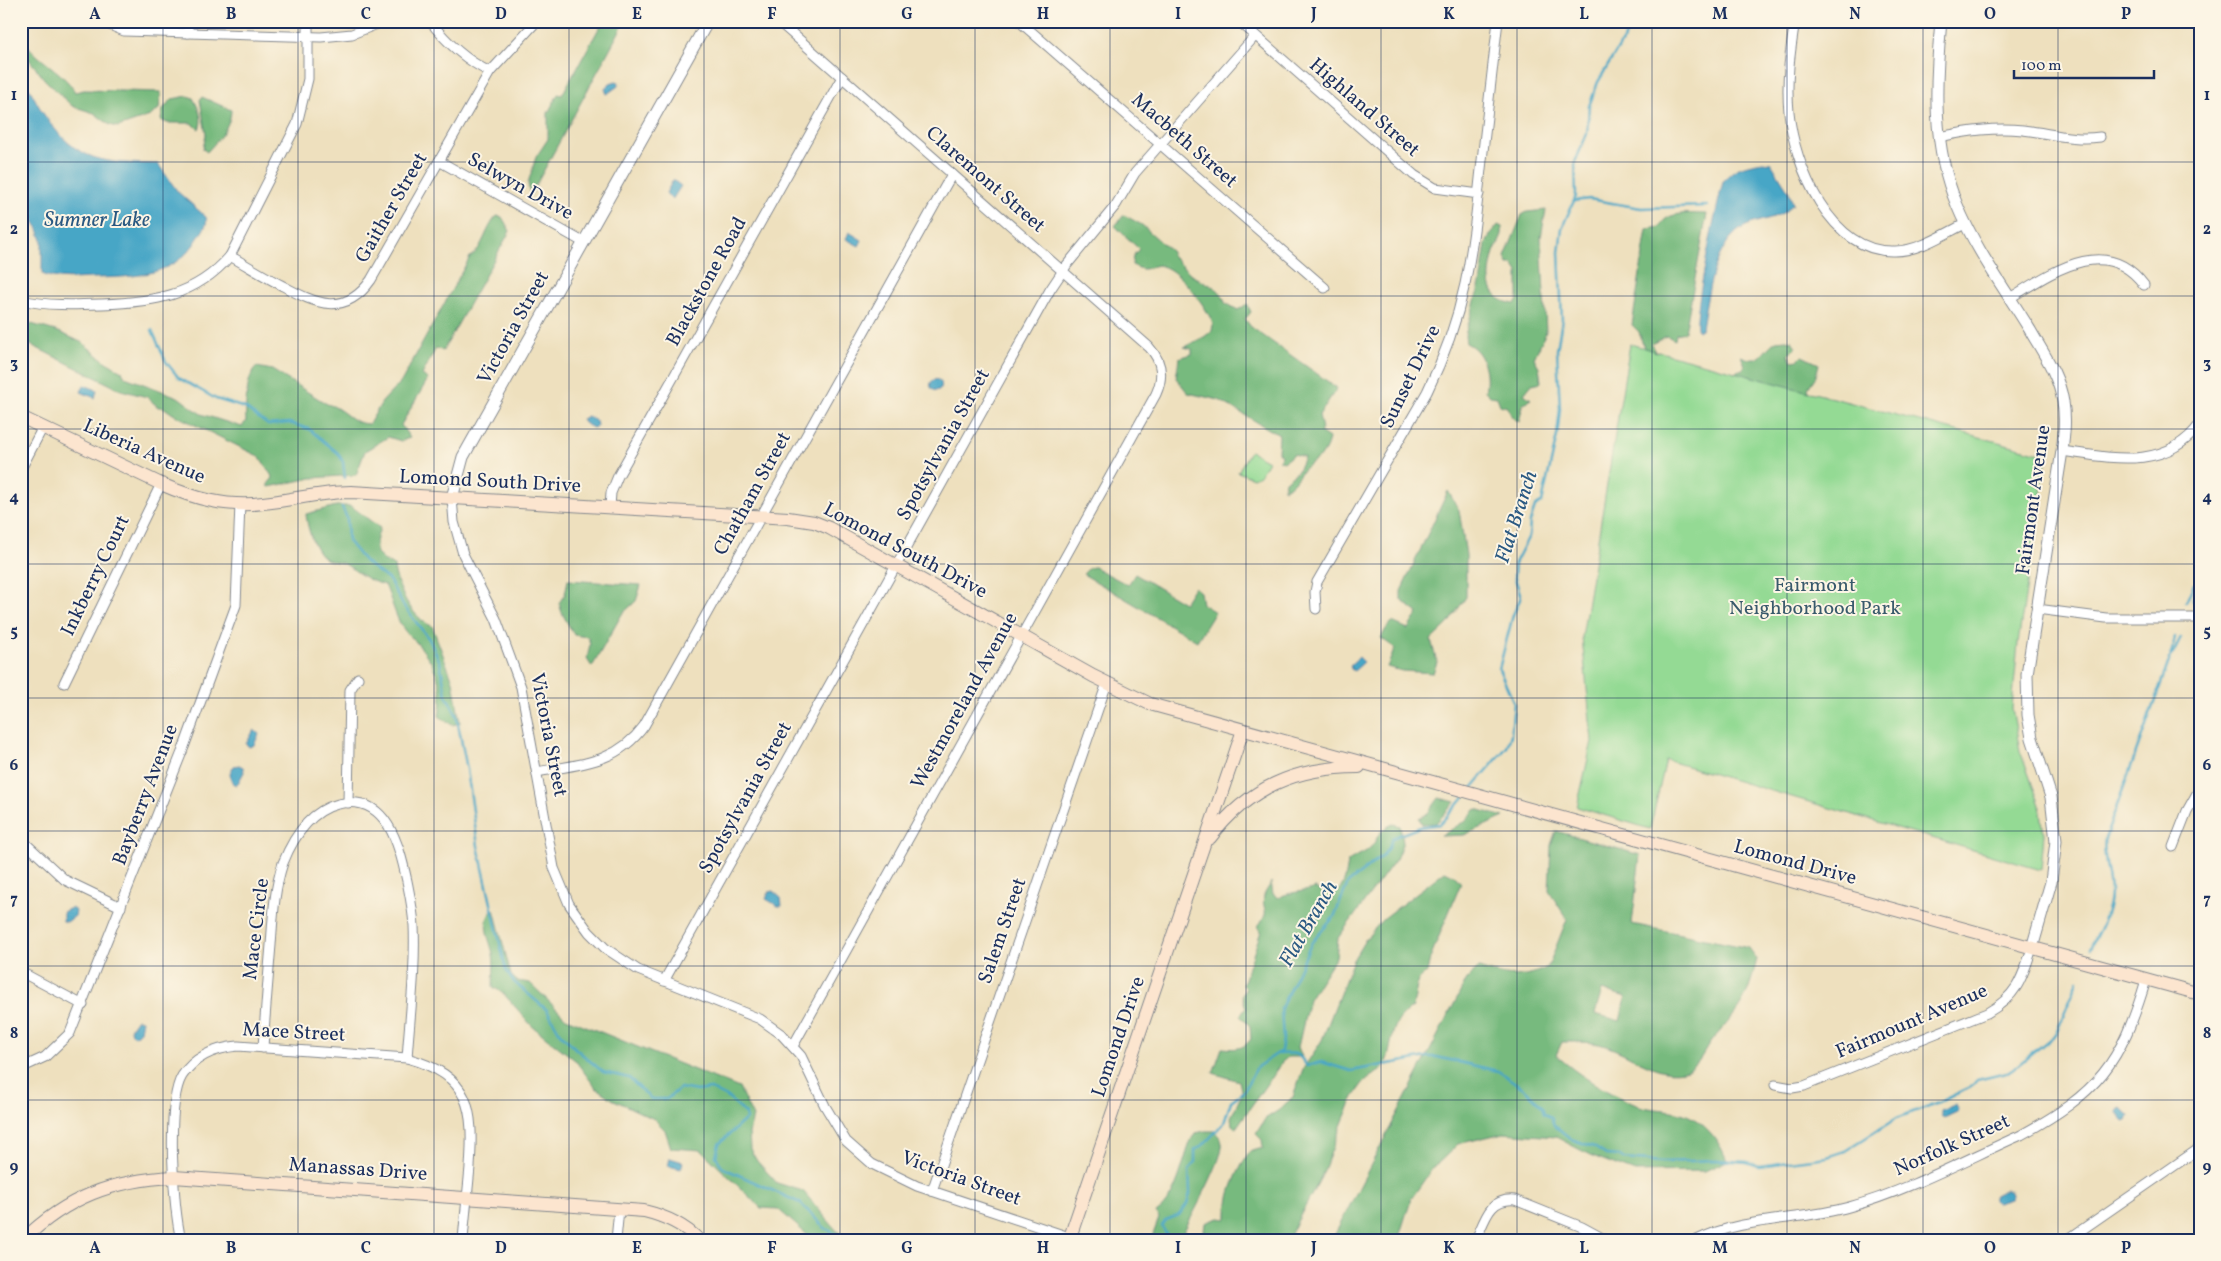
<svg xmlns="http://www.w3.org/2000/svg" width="2221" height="1261" font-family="Vollkorn,serif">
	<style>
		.green { fill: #94da94; stroke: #588479 }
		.forest { fill: #77ba7e; stroke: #49746e; fill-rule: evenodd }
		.water { fill: #47a6c6; stroke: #316a92 }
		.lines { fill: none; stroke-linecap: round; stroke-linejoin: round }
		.stream { stroke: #47a6c6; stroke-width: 2.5 }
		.minor-casing { stroke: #84888e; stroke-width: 11 }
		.tertiary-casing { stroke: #84888e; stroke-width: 13 }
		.secondary-casing { stroke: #84888e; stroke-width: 14 }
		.minor { stroke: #fff; stroke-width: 9 }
		.tertiary { stroke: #fff; stroke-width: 11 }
		.secondary { stroke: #fce5cf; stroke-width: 12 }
		.grid { fill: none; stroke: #1b2f5e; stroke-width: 1; stroke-opacity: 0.55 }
		.labels { text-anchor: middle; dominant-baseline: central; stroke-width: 4; stroke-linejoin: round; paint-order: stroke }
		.street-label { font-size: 20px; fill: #1b2f5e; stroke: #fcf5e5 }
		.park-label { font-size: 20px; fill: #395a6c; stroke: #fcf5e5 }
		.water-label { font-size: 21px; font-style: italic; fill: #2a5982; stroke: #fcf5e5 }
		.neatline { fill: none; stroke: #1b2f5e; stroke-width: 2 }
		.grid-label { font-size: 16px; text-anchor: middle; font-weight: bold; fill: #1b2f5e }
	</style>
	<rect width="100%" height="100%" fill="#fcf5e5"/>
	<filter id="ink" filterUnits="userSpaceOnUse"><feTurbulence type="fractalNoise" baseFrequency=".02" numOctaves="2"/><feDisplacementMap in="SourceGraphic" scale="10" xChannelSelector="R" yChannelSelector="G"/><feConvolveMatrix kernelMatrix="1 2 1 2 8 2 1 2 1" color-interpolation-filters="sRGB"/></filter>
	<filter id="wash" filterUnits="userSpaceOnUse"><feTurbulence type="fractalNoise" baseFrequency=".0096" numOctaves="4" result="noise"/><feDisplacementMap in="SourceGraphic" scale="20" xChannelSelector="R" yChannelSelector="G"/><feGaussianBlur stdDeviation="1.12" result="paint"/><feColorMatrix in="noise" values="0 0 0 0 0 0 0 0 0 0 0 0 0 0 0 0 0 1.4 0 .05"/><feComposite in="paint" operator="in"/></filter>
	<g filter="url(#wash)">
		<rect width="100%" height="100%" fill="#eee0be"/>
		<g class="green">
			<path d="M1630 344 2047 455 2018 643 2012 708 2020 751 2040 805 2044 834 2041 870 1666 760 1650 829 1577 807 1592 741 1582 637Z"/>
			<path d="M1250 451 1268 461 1260 475 1253 478 1238 472Z"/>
		</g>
		<g class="forest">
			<path d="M603 21H625L530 196 528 183 536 157 548 139V113L558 94 562 95Z"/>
			<path d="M21 33C29 58 62 68 75 92L84 90 161 92 159 109 150 116 118 127 110 125 94 113 72 106 45 80 21 49Z"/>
			<path d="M188 96 193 98C198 107 204 119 199 129L191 123H167L161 120 163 109 172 99Z"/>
			<path d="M202 97 231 110C231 126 217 141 207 152L203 149 206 134 200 100Z"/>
			<path d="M1546 210 1541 237 1546 332 1534 358 1539 367 1541 382 1532 384 1524 394 1531 399 1523 403 1519 422 1512 417 1507 407 1500 405 1497 397 1490 396 1485 391C1489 373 1484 351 1466 343L1465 335 1480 284 1486 244 1490 235 1498 225 1502 227C1504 240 1495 245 1493 256 1487 280 1487 300 1515 304L1518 300V272L1513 264H1508L1505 257 1522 215 1527 212Z"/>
			<path d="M1707 214 1685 332 1676 334 1675 340 1667 336 1651 344 1657 352 1644 348 1639 332 1632 325 1647 229 1660 227C1666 210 1691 214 1707 214Z"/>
			<path d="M1124 215 1142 225 1172 252 1171 255C1178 262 1185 269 1192 275 1204 285 1222 285 1225 303L1238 310 1247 304 1251 312 1245 319 1251 327 1337 388 1319 415 1322 429 1320 432 1329 438C1326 458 1315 458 1303 470 1296 478 1295 484 1284 489L1285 481 1298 471 1304 457 1293 454 1284 462 1279 460 1281 456 1278 452 1279 435 1219 400 1188 393 1176 378 1179 358 1192 354V349L1184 347 1204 337 1212 331 1213 324C1207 307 1180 271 1162 266 1155 263 1150 269 1143 269 1140 269 1135 266 1132 265L1133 256 1139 249 1115 226Z"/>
			<path d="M497 216 502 217 510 231 443 351 436 348 422 375 428 379 401 425 410 438 401 441 388 437 365 451 356 475 312 478 269 487 268 484 273 478 260 457 173 414 163 407H158L147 397 121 390 21 340V321L59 332 83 343 106 362 122 371 125 377 178 397 201 414 242 427 246 421C245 410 246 374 257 367L272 370 327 404C344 408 350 424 369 424L382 402 401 382 470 257C484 248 485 228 497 216Z"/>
			<path d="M1786 340 1792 341 1796 347 1788 354 1792 361 1798 360 1802 356 1819 364 1816 376 1808 388 1809 392 1734 372 1743 369 1745 365 1741 356C1762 366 1762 350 1776 341Z"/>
			<path d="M1448 491 1459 510 1466 555V597L1448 624 1431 640 1437 662 1433 673 1402 671 1387 667 1395 648 1381 638 1386 629 1392 622 1408 629 1418 613 1401 600V591Z"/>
			<path d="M336 506H351L380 528C373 549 373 556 394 566 396 586 412 619 432 626L453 681 460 723 452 725 439 716C445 687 436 664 416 642 413 638 408 635 405 631 395 618 392 600 385 585 366 580 364 576 348 566 341 561 334 563 326 559 314 552 307 527 306 514Z"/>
			<path d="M1094 567 1128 585 1135 574 1184 603 1194 587 1200 592 1202 604 1215 612 1197 641 1083 574 1089 568Z"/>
			<path d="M568 580 641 585 636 601 622 614 592 667 587 659 590 644 588 637 574 635 562 613 559 603 565 594Z"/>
			<path d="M1439 798 1455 802 1436 823 1422 824 1419 818 1428 813Z"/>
			<path d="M1476 809 1504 817 1464 835 1441 836 1465 821Z"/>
			<path d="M1393 824 1400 826 1403 842 1396 859 1338 938 1336 957 1309 999 1298 1047 1302 1057H1288L1282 1062 1236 1128 1232 1125 1231 1117 1242 1094 1239 1081 1213 1073 1222 1048C1235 1049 1243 1050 1251 1039L1250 1026 1240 1016 1246 1008 1242 995 1246 988 1243 985 1261 931 1258 926C1272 909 1261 911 1264 896 1265 891 1270 887 1271 882L1273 894 1278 898C1290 891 1302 893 1315 888 1340 905 1346 882 1348 861 1355 856 1364 854 1370 848 1381 836 1375 832 1393 824Z"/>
			<path d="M1556 831 1640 855 1632 924 1749 948 1757 959C1747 1000 1742 1007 1714 1038 1705 1047 1700 1066 1687 1070 1660 1078 1635 1057 1611 1048 1596 1041 1578 1042 1562 1042L1556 1055C1578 1075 1607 1093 1634 1104 1650 1111 1668 1108 1684 1114 1704 1121 1720 1141 1727 1161L1705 1171 1635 1172 1590 1155 1556 1137 1503 1133 1458 1144 1432 1169 1411 1199 1398 1240H1332L1467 979 1479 968C1505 977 1523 980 1548 967L1567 919 1549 891 1551 845ZM1602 990 1626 997 1620 1021 1595 1014Z"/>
			<path d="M1445 871 1455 876 1461 883 1430 958 1427 972 1418 980 1413 1007C1382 1028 1398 1048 1381 1070 1377 1074 1369 1076 1365 1081 1349 1097 1332 1152 1322 1175 1311 1197 1298 1218 1288 1240H1203L1205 1223 1219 1218 1227 1219C1226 1194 1237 1173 1249 1152L1263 1148 1262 1140 1256 1134 1265 1119 1279 1110 1293 1097 1303 1069 1322 1040 1353 960 1365 940 1383 919Z"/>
			<path d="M494 909 511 975 517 981 530 983 566 1018 739 1088 753 1117 749 1133 750 1149 757 1161 777 1183 803 1191 837 1231 858 1240H813L778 1209 761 1208 701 1150 671 1148 665 1130 654 1119 612 1099 596 1088 575 1060 532 1026 503 993 493 987C493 977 495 964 493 954 490 939 479 922 494 909Z"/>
			<path d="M1205 1131H1214C1217 1134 1221 1138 1222 1143 1225 1157 1190 1219 1182 1235L1183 1240H1151L1159 1218 1156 1213C1177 1199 1182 1161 1192 1138L1196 1133Z"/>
		</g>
		<g class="water">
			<path d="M21 76C31 89 36 103 45 116 78 163 104 163 158 164L178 192 206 217C208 226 202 231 198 238 175 278 132 277 91 278 76 279 56 280 42 274V240L36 224 21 202Z"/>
			<path d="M616 81 619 82 618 86 607 94 605 89 610 83Z"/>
			<path d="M1763 162 1771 163 1789 192 1793 204C1781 219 1764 218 1748 225 1714 239 1707 297 1702 328L1698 331C1691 322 1718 201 1723 182 1733 167 1746 165 1763 162Z"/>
			<path d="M673 180 681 186 672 200 666 193Z"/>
			<path d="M849 232 862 240 859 246 846 239Z"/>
			<circle cx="936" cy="385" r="5.5"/>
			<path d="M84 385 97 390 95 398 81 392Z"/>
			<path d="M588 416 596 421 597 426 593 428 584 423 582 419Z"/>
			<path d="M1359 657 1364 662 1354 671 1351 669 1350 665Z"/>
			<path d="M254 730 259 734 254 745 249 747 246 744Z"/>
			<path d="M239 765 243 767 244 772 237 785 232 783 230 774 234 766Z"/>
			<path d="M773 891 781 898 782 906H778L766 899 769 892Z"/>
			<path d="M71 908 76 911 75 916 67 922 63 921V912Z"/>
			<path d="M137 1019 142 1020 140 1031 135 1036 131 1034 130 1029Z"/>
			<path d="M1956 1104 1959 1111 1944 1118 1941 1116V1111Z"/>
			<path d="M2122 1108 2130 1116 2128 1121 2125 1122 2117 1111Z"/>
			<path d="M670 1158 683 1162 681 1169 668 1166Z"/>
			<path d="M2006 1189 2011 1191 2012 1195 2010 1199 1997 1203 1993 1202V1196Z"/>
		</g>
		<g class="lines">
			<g class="stream">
				<path d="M1574 201 1589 199 1641 208 1707 206"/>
				<path d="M152 330 166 362 179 378 216 399 245 408 268 425 289 423 309 429 338 453 343 462 345 478"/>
				<path d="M342 507 347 518 348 541 365 562 389 580 403 605 429 639 440 662 446 695 456 714 467 769 478 846 506 970 514 982 547 1010 560 1033 576 1049 603 1072 629 1078 651 1099H667L680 1088 697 1091 711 1089 727 1097 746 1114V1119L719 1144 716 1156 722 1167 730 1171 800 1203 825 1228 846 1240"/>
				<path d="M2193 601 2200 571"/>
				<path d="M2186 602 2194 584"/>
				<path d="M2171 654 2175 638"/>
				<path d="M1472 788 1507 747 1511 735 1514 703 1499 669 1513 615 1521 597 1514 575 1515 563 1529 536 1530 522 1535 507 1542 502 1557 436 1560 409 1557 350 1562 320 1559 252 1562 228 1576 196 1575 162 1587 134 1589 106 1598 82 1625 37 1631 21"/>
				<path d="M2090 948C2098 932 2110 912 2110 893 2110 875 2102 857 2105 839L2168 664 2181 638"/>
				<path d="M1279 1054C1299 1053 1296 1051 1307 1066L1321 1062 1351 1071 1427 1057H1437L1498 1071 1526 1090 1542 1106 1544 1114 1551 1117 1554 1125 1571 1139 1594 1147 1606 1155 1620 1156 1623 1159 1663 1162 1716 1160 1747 1162 1759 1166 1827 1157 1845 1151 1897 1118 1937 1103 1971 1087 1977 1080 2006 1073 2018 1065 2056 1034 2078 980"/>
				<path d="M1169 1240 1162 1226 1166 1220 1179 1215 1187 1204 1190 1193 1189 1170 1195 1162V1150L1202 1146 1224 1123 1231 1101 1244 1091 1257 1067 1281 1051 1283 1039 1281 1008 1312 942 1334 917 1348 883 1382 856 1389 848 1392 838 1420 827 1440 824 1465 796"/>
			</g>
		</g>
	</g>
	<g filter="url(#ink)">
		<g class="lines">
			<defs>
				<g id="minor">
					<path d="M100 21 124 31 321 37 352 34 385 21"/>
					<path d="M430 21C447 43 465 60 490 72"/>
					<path d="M778 21 1149 347C1162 361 1164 376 1156 394L793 1046"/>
					<path d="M1019 21 1325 288"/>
					<path d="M1239 21 1414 175 1435 188 1479 194"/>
					<path d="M1795 21C1790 52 1786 81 1789 112 1794 166 1831 254 1895 251 1919 251 1944 234 1965 224"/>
					<path d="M188 33V21"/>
					<path d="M1939 137C1968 131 1994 127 2023 130 2050 133 2073 141 2100 137"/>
					<path d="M439 161 583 242"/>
					<path d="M230 256C248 266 265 277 283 286 316 304 345 317 371 280L490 72 537 21"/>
					<path d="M2010 298C2051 273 2106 233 2144 285"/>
					<path d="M21 300C48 306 74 305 102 304 152 302 195 297 230 256L297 124 308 79V21"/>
					<path d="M2062 451C2111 458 2166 471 2200 424"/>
					<path d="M21 469 43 427"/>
					<path d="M452 498 454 522 463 554 496 619 521 687 554 868 569 904 589 932 605 948 638 970 760 1019 781 1034 801 1056 825 1106 846 1141 872 1164 917 1186 1069 1237"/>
					<path d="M610 507 611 493 618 476 842 77"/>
					<path d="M1316 609 1315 592 1317 582 1427 392C1466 313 1472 254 1481 169 1487 119 1492 70 1498 21"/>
					<path d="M2037 609 2106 618H2200"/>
					<path d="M64 683 161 484"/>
					<path d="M537 772C580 764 616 764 644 726L952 174"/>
					<path d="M348 803 350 690 358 678"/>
					<path d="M21 839 65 880 121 907"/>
					<path d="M2173 847 2187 811 2200 788"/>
					<path d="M21 972 83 1005"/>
					<path d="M664 981 1050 290 1066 266 1116 205 1135 173 1255 36"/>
					<path d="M263 1048C265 1014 268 980 271 945 273 918 274 890 283 863 293 838 310 811 338 804 387 793 399 845 407 881 410 896 413 910 414 926 416 969 410 1014 407 1058"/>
					<path d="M21 1068 45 1057 70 1033 184 747 236 605 240 504"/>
					<path d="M1775 1085 1792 1088 1804 1086 1987 1013C2017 996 2022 979 2032 948"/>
					<path d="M932 1191 1107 683"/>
					<path d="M1478 1235C1486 1216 1491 1198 1515 1200L1582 1227 1606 1240"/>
					<path d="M181 1240C173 1208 166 1103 182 1076 195 1056 215 1048 238 1046L407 1058C471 1076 474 1108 470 1167 468 1191 465 1215 463 1240"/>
					<path d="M616 1240 619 1209"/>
					<path d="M1697 1240C1743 1217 1799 1221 1849 1207 1905 1192 1967 1159 2021 1135 2098 1093 2121 1064 2146 980"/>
					<path d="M2067 1240 2200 1148"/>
				</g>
				<g id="tertiary">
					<path d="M1941 21C1935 84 1932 146 1957 205 1975 249 2005 289 2030 330 2043 353 2059 375 2063 402 2066 419 2064 435 2062 451L2027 674 2028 715 2032 738 2051 797 2056 841 2051 882 2032 948"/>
					<path d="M452 498 463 457 708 21"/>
				</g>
				<g id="secondary">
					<path d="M21 417 161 484C193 498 227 508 263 503 293 500 320 492 351 492L788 518 814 522 829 528 1093 676 1150 704 2200 994"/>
					<path d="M1210 838C1248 787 1297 767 1359 767"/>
					<path d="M23 1240C67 1197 113 1180 174 1177L644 1211C665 1216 683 1224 699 1240"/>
					<path d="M1069 1240 1243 730"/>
				</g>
			</defs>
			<use href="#minor" class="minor-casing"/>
			<use href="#tertiary" class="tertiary-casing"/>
			<use href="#secondary" class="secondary-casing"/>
			<use href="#minor" class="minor"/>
			<use href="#tertiary" class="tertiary"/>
			<use href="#secondary" class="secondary"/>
		</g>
	</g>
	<path class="grid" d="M163 21V1240M298 21V1240M434 21V1240M569 21V1240M704 21V1240M840 21V1240M975 21V1240M1110 21V1240M1246 21V1240M1381 21V1240M1517 21V1240M1652 21V1240M1787 21V1240M1923 21V1240M2058 21V1240M21 162H2200M21 296H2200M21 429H2200M21 564H2200M21 698H2200M21 831H2200M21 966H2200M21 1100H2200"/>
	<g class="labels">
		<g class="street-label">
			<text transform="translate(1364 108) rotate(41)">Highland Street</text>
			<text transform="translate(1184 141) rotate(41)">Macbeth Street</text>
			<text transform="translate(985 180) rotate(41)">Claremont Street</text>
			<text transform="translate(520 187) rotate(29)">Selwyn Drive</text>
			<text transform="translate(392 208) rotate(-60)">Gaither Street</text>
			<text transform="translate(707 282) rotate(-61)">Blackstone Road</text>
			<text transform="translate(514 328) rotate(-61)">Victoria Street</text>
			<text transform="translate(1411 377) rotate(-64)">Sunset Drive</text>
			<text transform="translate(944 445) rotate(-61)">Spotsylvania Street</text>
			<text transform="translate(144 452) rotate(24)">Liberia Avenue</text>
			<text transform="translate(490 482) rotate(3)">Lomond South Drive</text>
			<text transform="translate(753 494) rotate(-61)">Chatham Street</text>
			<text transform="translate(2034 500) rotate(-82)">Fairmont Avenue</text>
			<text transform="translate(905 551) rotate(28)">Lomond South Drive</text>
			<text transform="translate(96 576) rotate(-64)">Inkberry Court</text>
			<text transform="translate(965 701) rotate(-61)">Westmoreland Avenue</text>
			<text transform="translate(548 735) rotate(79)">Victoria Street</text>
			<text transform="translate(146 795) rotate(-69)">Bayberry Avenue</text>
			<text transform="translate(746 798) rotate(-61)">Spotsylvania Street</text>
			<text transform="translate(1795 863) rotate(15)">Lomond Drive</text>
			<text transform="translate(257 929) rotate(-83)">Mace Circle</text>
			<text transform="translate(1003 931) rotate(-71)">Salem Street</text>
			<text transform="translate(1912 1022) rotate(-23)">Fairmount Avenue</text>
			<text transform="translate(294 1033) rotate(3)">Mace Street</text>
			<text transform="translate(1119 1037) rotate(-71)">Lomond Drive</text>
			<text transform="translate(1952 1146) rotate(-24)">Norfolk Street</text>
			<text transform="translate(358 1170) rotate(4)">Manassas Drive</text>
			<text transform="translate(961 1179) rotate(20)">Victoria Street</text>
		</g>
		<g class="park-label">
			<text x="1815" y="586">Fairmont<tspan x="1815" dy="23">Neighborhood Park</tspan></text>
		</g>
		<g class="water-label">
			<text x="97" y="220">Sumner Lake</text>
			<text transform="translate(1517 517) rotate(-72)">Flat Branch</text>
			<text transform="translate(1309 924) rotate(-60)">Flat Branch</text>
		</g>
	</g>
	<rect width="2221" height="1261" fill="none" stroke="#fcf5e5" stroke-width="55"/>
	<path d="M2014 70v8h140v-8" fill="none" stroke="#1b2f5e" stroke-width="2.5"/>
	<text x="2021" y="70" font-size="15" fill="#1b2f5e" stroke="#fcf5e5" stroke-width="4" paint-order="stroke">100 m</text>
	<rect x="28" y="28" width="2166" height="1206" class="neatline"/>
	<g class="grid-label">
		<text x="95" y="19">A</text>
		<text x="231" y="19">B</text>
		<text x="366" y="19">C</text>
		<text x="501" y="19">D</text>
		<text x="637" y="19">E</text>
		<text x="772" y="19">F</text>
		<text x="907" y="19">G</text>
		<text x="1043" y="19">H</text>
		<text x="1178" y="19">I</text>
		<text x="1314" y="19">J</text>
		<text x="1449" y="19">K</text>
		<text x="1584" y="19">L</text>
		<text x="1720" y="19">M</text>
		<text x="1855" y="19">N</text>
		<text x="1990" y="19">O</text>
		<text x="2126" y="19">P</text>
		<text x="14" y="100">1</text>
		<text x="2207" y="100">1</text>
		<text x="14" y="234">2</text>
		<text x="2207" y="234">2</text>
		<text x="14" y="368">3</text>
		<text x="2207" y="368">3</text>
		<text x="14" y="502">4</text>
		<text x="2207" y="502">4</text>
		<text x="14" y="636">5</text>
		<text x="2207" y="636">5</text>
		<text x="14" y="770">6</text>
		<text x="2207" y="770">6</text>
		<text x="14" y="904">7</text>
		<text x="2207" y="904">7</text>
		<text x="14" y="1038">8</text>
		<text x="2207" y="1038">8</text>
		<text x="14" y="1172">9</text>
		<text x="2207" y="1172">9</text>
		<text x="95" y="1253">A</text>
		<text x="231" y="1253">B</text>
		<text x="366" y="1253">C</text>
		<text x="501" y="1253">D</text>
		<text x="637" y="1253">E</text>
		<text x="772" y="1253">F</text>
		<text x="907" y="1253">G</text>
		<text x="1043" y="1253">H</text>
		<text x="1178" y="1253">I</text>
		<text x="1314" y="1253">J</text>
		<text x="1449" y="1253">K</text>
		<text x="1584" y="1253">L</text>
		<text x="1720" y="1253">M</text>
		<text x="1855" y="1253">N</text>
		<text x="1990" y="1253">O</text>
		<text x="2126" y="1253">P</text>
	</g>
</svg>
